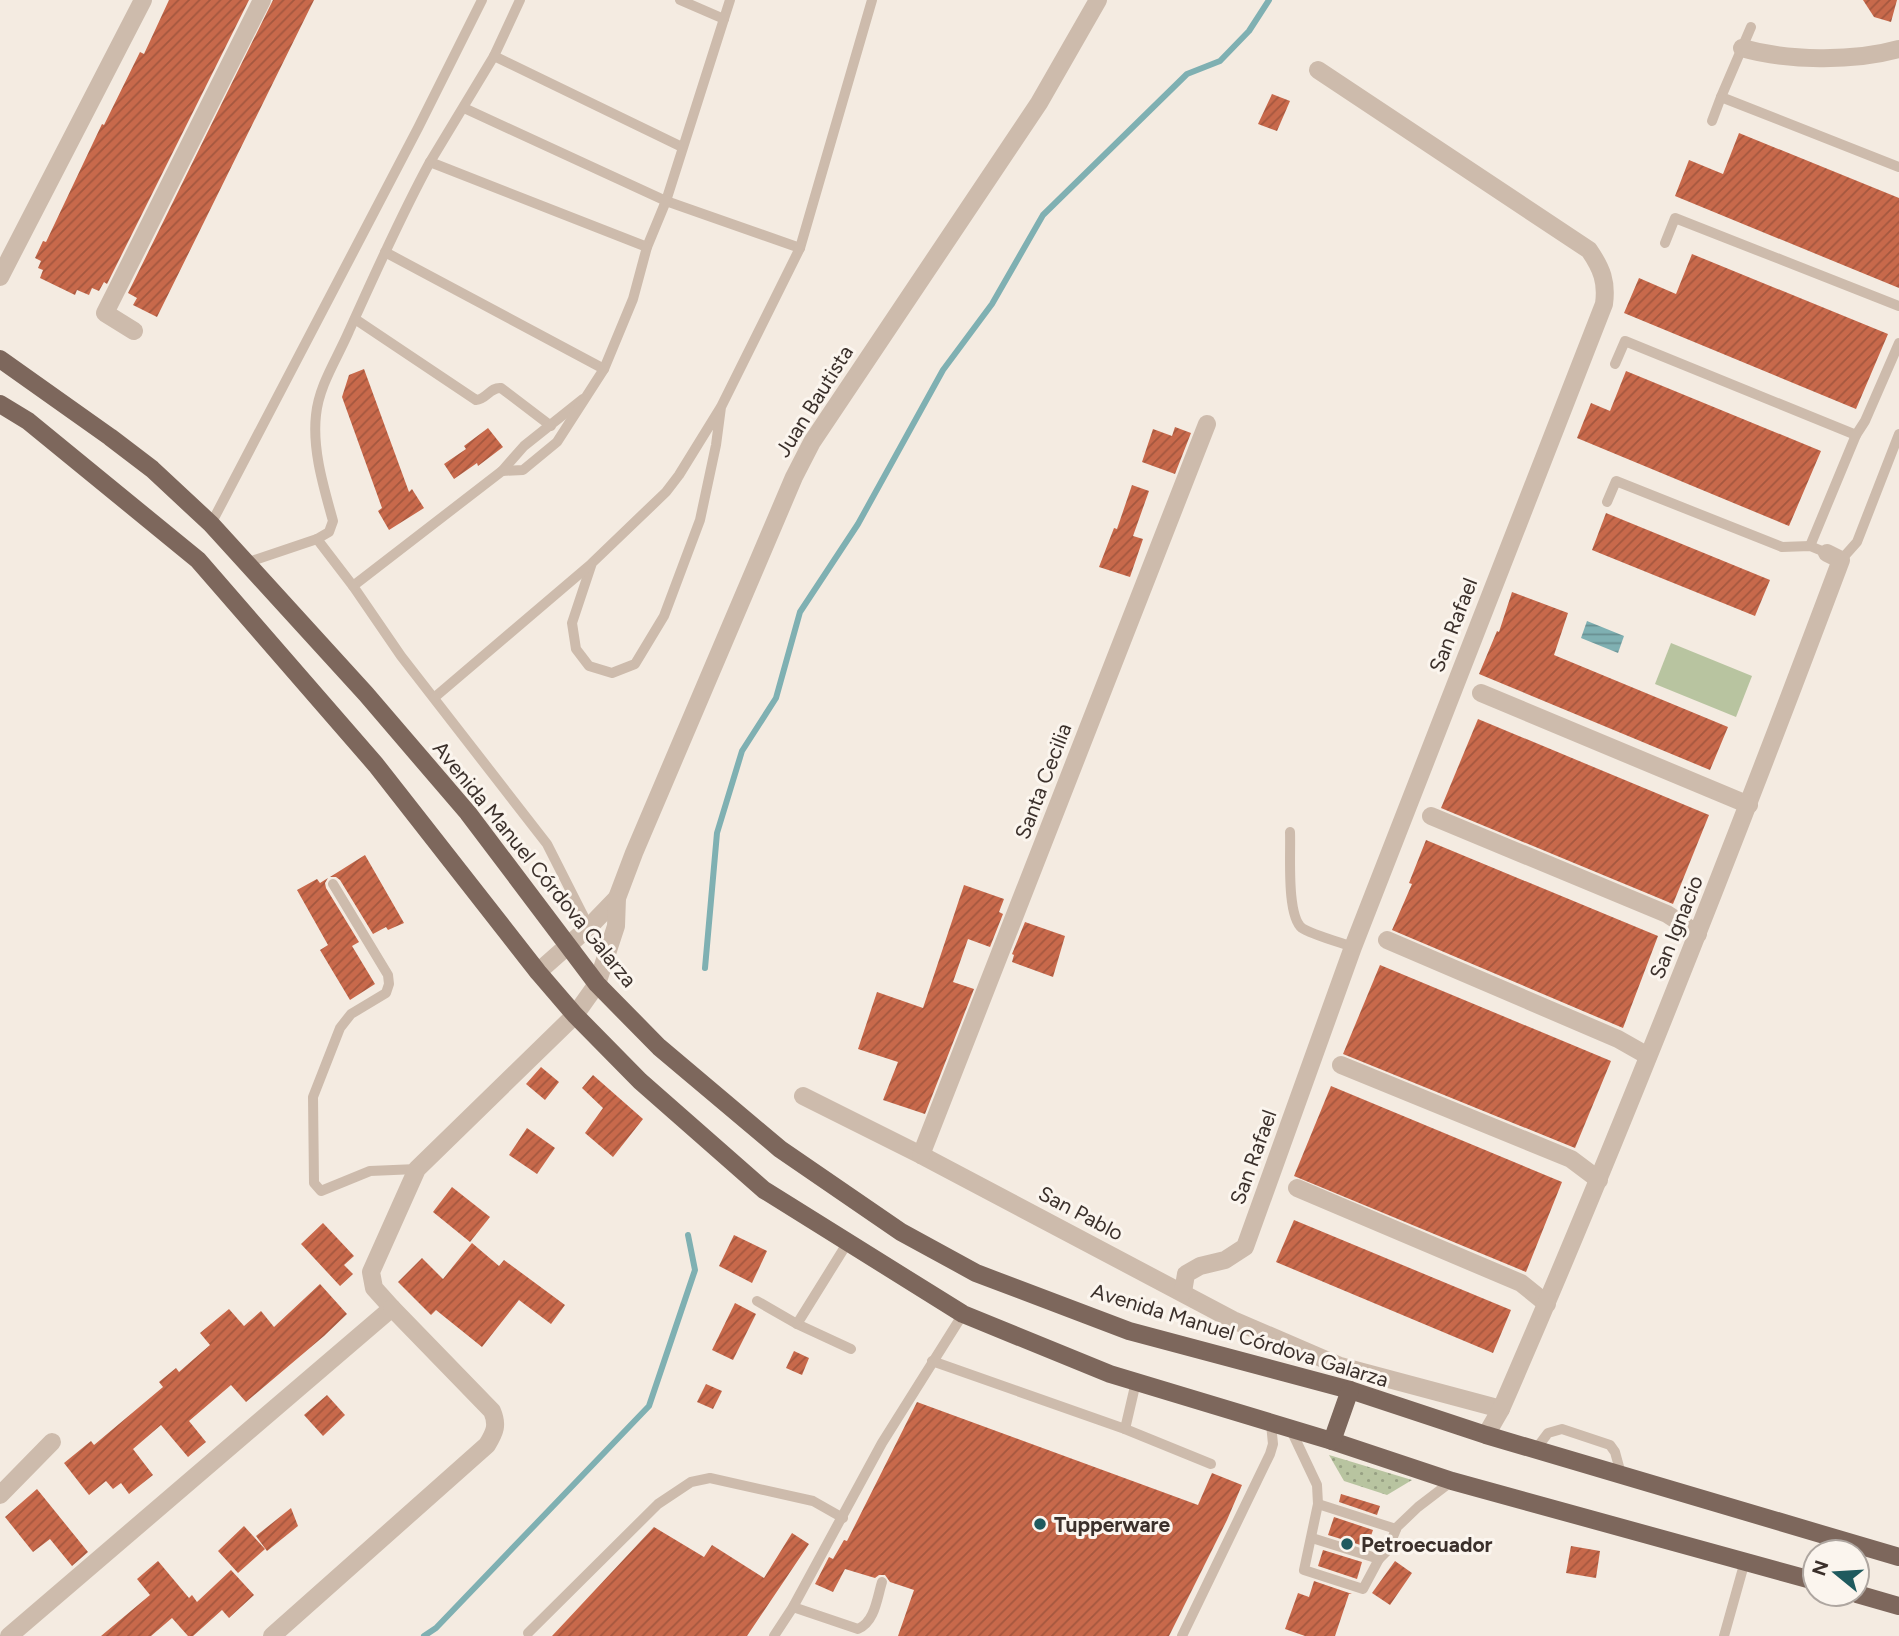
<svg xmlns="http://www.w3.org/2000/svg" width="1899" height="1636" font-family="Figtree,sans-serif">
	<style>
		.grass { fill: url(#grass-dots) }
		.pitch { fill: #b8c4a0 }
		.water { fill: url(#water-rules) }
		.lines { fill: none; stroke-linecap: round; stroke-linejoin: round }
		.stream { stroke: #7fb0b2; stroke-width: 6 }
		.building { fill: url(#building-hatch) }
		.service { stroke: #cdbbac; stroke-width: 10 }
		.minor { stroke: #cdbbac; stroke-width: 18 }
		.primary { stroke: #7d675c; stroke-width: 18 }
		.poi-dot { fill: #1f5a5e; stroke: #fbf5ee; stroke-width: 2.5 }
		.labels { text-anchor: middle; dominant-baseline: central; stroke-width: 6; stroke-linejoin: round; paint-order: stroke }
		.street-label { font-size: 21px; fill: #3b302b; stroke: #fbf5ee }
		.poi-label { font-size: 21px; font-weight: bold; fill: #3b302b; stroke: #fbf5ee; text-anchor: start }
	</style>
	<defs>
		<pattern id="grass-dots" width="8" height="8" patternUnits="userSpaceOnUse" patternTransform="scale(1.75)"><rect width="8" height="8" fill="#b8c4a0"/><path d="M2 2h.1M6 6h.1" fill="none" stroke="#97a083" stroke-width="1.8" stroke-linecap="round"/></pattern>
		<pattern id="water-rules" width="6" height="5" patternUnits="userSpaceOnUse" patternTransform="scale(1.75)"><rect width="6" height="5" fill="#7fb0b2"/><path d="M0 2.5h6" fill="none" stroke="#699091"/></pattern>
		<pattern id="building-hatch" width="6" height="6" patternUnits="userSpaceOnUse" patternTransform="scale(1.75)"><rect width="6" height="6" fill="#c8694b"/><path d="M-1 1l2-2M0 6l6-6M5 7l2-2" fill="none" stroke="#a4573f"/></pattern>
	</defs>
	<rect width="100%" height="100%" fill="#f4ebe1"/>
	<path class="grass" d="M1329 1455 1412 1480 1387 1495 1344 1481Z"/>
	<path class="pitch" d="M1671 643 1752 676 1736 717 1655 684Z"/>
	<path class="water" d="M1587 621 1624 636 1618 653 1581 638Z"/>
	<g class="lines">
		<g class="stream">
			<path d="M705 968 717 833 742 751 776 698 800 612 858 524 943 370 992 304 1043 215 1187 74 1220 61 1249 31 1269 0"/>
			<path d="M424 1636 436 1628 649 1406 695 1270 688 1235"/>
		</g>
	</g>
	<g class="building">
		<path d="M169 0H249L107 284 104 282 99 291 92 288 89 295 77 290 75 295 40 278 43 270 38 268 41 261 35 258 43 241 46 242 102 124 104 125 140 52 144 54Z"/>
		<path d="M273 0H314L157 317 133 305 137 298 128 293Z"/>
		<path d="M1863 0H1897L1891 22 1874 17Z"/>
		<path d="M1272 94 1290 101 1277 131 1258 124Z"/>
		<path d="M1739 133 1899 198V288L1675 196 1689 160 1723 174Z"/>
		<path d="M1692 254 1888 334 1856 409 1624 313 1639 278 1676 294Z"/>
		<path d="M364 369 409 492 412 489 424 508 389 530 378 511 382 508 342 397 349 375Z"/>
		<path d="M1626 371 1821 451 1789 526 1577 438 1591 403 1610 411Z"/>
		<path d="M1175 427 1191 433 1175 474 1142 462 1153 429 1172 436Z"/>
		<path d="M488 428 503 447 478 466 477 463 454 479 444 464 466 449 464 446Z"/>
		<path d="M1132 485 1149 491 1133 536 1143 539 1130 577 1099 567 1114 528 1117 529Z"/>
		<path d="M1606 513 1770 580 1755 616 1592 550Z"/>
		<path d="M1512 592 1568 613 1554 655 1728 727 1710 770 1479 674 1497 631 1499 632Z"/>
		<path d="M1478 719 1709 815 1673 904 1441 808Z"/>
		<path d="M1426 840 1658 936 1623 1028 1392 930 1412 884 1409 883Z"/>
		<path d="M365 855 404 923 388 930 386 927 373 934 340 880 336 877H330Z"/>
		<path d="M328 878 325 883 326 888 359 942 352 946 375 984 350 1000 320 950 328 945 297 890 317 879 320 883Z"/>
		<path d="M964 885 1004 899 999 912 1003 914 990 947 968 939 953 982 974 989 925 1114 883 1100 898 1062 858 1049 877 992 923 1008Z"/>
		<path d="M1025 922 1065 936 1053 977 1012 962 1014 955 1012 954Z"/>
		<path d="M1380 965 1611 1061 1575 1148 1343 1054Z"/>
		<path d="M541 1067 559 1082 545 1100 526 1084Z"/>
		<path d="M593 1075 643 1119 613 1157 585 1133 603 1108 582 1088Z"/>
		<path d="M1331 1086 1562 1182 1526 1272 1294 1176Z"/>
		<path d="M527 1128 555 1148 537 1174 509 1155Z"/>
		<path d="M452 1187 490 1217 470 1242 433 1212Z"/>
		<path d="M1294 1220 1511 1310 1493 1353 1276 1262Z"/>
		<path d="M323 1223 354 1256 344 1265 353 1274 340 1286 301 1244Z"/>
		<path d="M734 1235 767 1251 752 1283 719 1266Z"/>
		<path d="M472 1243 499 1266 504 1260 565 1305 551 1324 519 1300 482 1347 436 1310 431 1315 398 1282 422 1258 443 1279Z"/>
		<path d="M320 1284 347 1314 324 1336 246 1402 231 1385 189 1421 206 1442 188 1457 161 1425 133 1449 153 1475 129 1494 121 1483 113 1489 106 1481 89 1495 64 1463 91 1441 94 1445 163 1387 159 1382 176 1368 179 1372 210 1345 200 1333 229 1309 244 1326 261 1311 274 1327Z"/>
		<path d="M735 1303 756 1314 733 1360 712 1350Z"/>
		<path d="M794 1351 809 1358 802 1375 786 1368Z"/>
		<path d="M706 1384 722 1391 713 1409 697 1402Z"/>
		<path d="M327 1395 345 1415 323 1436 304 1415Z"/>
		<path d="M917 1402 1198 1505 1212 1473 1242 1485 1227 1520 1169 1636H898L914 1590 890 1582 885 1575H879L875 1578 845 1569 833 1592 815 1584 829 1557 833 1559 844 1540 847 1541Z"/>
		<path d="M37 1489 88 1552 72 1566 50 1539 33 1552 5 1517Z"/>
		<path d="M1341 1494 1380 1506 1377 1515 1339 1502Z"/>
		<path d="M291 1508 298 1526 267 1551 256 1536Z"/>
		<path d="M1334 1517 1373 1530 1367 1547 1328 1535Z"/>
		<path d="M244 1526 265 1549 238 1573 218 1551Z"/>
		<path d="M654 1527 704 1557 712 1545 764 1578 792 1533 809 1544 747 1636H552Z"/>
		<path d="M1571 1546 1600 1551 1596 1578 1566 1573Z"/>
		<path d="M1323 1550 1362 1562 1357 1579 1318 1566Z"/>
		<path d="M158 1561 189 1598 192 1595 197 1602 231 1570 254 1595 229 1618 222 1610 193 1636H188L172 1618 151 1636H101L150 1595 137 1579Z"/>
		<path d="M1395 1561 1412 1573 1390 1605 1372 1593Z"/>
		<path d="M1314 1581 1352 1594H1349L1335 1636H1305L1285 1629 1298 1593 1309 1597Z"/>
	</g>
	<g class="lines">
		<g class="service">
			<path d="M680 0 724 19"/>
			<path d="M1751 27 1721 97 1899 167"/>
			<path d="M494 56 682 147"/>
			<path d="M464 108 666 201 800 248 872 0"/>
			<path d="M1712 121 1721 97"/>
			<path d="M430 162 494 56 520 0"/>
			<path d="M1665 243 1675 218 1899 306"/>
			<path d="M385 252 604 369"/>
			<path d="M355 319 476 400C487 399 490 387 501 388L551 426"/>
			<path d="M1615 364 1625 341 1856 435"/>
			<path d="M583 399 524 446 502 471 353 586 401 656 547 844 589 927"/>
			<path d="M721 407 716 445 700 520 664 616 635 664 612 673 589 666 576 649 572 623 592 563 666 492 679 475 721 407 800 248"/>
			<path d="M502 471 523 470 557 442 604 369 633 299 647 247 666 201 730 0"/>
			<path d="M1607 502 1616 481 1782 547 1810 546 1827 553"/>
			<path d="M211 524 418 128 482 0"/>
			<path d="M317 539 353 586"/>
			<path d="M1810 546 1856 435 1865 421 1899 343"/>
			<path d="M1841 560 1857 542 1899 434"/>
			<path d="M246 563 317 539 329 532 333 521C324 488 312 450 316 415 319 385 337 359 349 331 375 274 400 217 430 162L647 247"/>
			<path d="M435 697 590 565"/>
			<path d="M1290 832C1291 852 1286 915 1302 928 1310 934 1342 943 1353 947"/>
			<path d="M333 884 388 975 389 984 386 993 351 1014 340 1028 313 1097 314 1183 321 1191 370 1171 417 1169"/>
			<path d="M848 1242 797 1324 851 1349"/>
			<path d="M757 1301 797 1324"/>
			<path d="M932 1361 1125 1429 1136 1382"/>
			<path d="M1125 1429 1211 1464"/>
			<path d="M1291 1430 1317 1485 1318 1504 1304 1570 1363 1589 1379 1559 1387 1551 1397 1527 1418 1507 1452 1481"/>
			<path d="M1536 1449 1548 1433 1562 1429 1610 1445 1615 1452 1621 1474"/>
			<path d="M1318 1504 1396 1529"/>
			<path d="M1312 1538 1379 1559"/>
			<path d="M793 1607 858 1629C875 1622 877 1598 882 1582"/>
			<path d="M528 1633 658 1504 691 1482 710 1478 813 1501 843 1518"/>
			<path d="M774 1636 793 1607 882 1443 963 1314"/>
			<path d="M1182 1636 1270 1454 1273 1444 1271 1424"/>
			<path d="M1724 1636 1745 1561"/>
		</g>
		<g class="minor">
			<path d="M1742 48C1787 61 1853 62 1899 49"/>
			<path d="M0 277 143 0"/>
			<path d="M134 331 105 313 262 0"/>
			<path d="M1481 693 1749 805"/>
			<path d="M1431 816 1667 914 1698 934"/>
			<path d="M1387 940 1618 1039 1648 1056"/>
			<path d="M538 972 589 927 617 898"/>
			<path d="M1341 1065 1571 1159 1599 1180"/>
			<path d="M803 1096 921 1155 1233 1320 1340 1366 1501 1409"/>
			<path d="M921 1155 1207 424"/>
			<path d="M1297 1188 1521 1283 1547 1304"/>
			<path d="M1183 1292 1186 1274 1200 1266 1225 1260 1245 1247 1353 947 1604 304C1607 282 1602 269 1589 250L1318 70"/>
			<path d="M1486 1435 1501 1409C1623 1129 1734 845 1841 560L1827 553"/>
			<path d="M0 1495 52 1442"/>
			<path d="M9 1636 392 1308 374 1288 371 1272 417 1169 575 1015 597 984 616 926 617 898 634 853 794 477 812 442 1039 103 1098 0"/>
			<path d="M272 1636 487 1445C495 1432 498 1425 492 1411L392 1308"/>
		</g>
		<g class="primary">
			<path d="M0 359 110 437 152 469 211 524 366 694 468 813 597 984 659 1047 780 1149 901 1232 976 1273 1129 1331 1350 1390 1486 1435 1899 1557"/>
			<path d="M0 404 28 421 198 560 376 765 538 972 575 1015 640 1081 764 1190 963 1314 1110 1374 1332 1441 1452 1481 1815 1581"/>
			<path d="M1332 1441 1350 1390"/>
			<path d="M1857 1594 1899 1606"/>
		</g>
	</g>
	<g class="poi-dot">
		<circle cx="1040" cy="1524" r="7"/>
		<circle cx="1347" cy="1544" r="7"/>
	</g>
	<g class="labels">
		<g class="street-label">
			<text transform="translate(814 401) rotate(-58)">Juan Bautista</text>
			<text transform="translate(1453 625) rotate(-69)">San Rafael</text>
			<text transform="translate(1043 781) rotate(-69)">Santa Cecilia</text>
			<text transform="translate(535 864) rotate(51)">Avenida Manuel Córdova Galarza</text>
			<text transform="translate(1676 927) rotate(-68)">San Ignacio</text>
			<text transform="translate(1253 1157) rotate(-70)">San Rafael</text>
			<text transform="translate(1081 1213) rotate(28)">San Pablo</text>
			<text transform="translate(1240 1335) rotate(17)">Avenida Manuel Córdova Galarza</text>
		</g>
		<g class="poi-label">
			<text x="1054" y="1524">Tupperware</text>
			<text x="1361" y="1544">Petroecuador</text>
		</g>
	</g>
	<g transform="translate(1836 1573) rotate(288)"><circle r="33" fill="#fbf5ee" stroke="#aea6a0" stroke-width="2"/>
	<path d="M0-5L12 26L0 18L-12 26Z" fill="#1f5a5e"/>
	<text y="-10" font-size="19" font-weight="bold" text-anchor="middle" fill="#3b302b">N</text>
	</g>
</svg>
